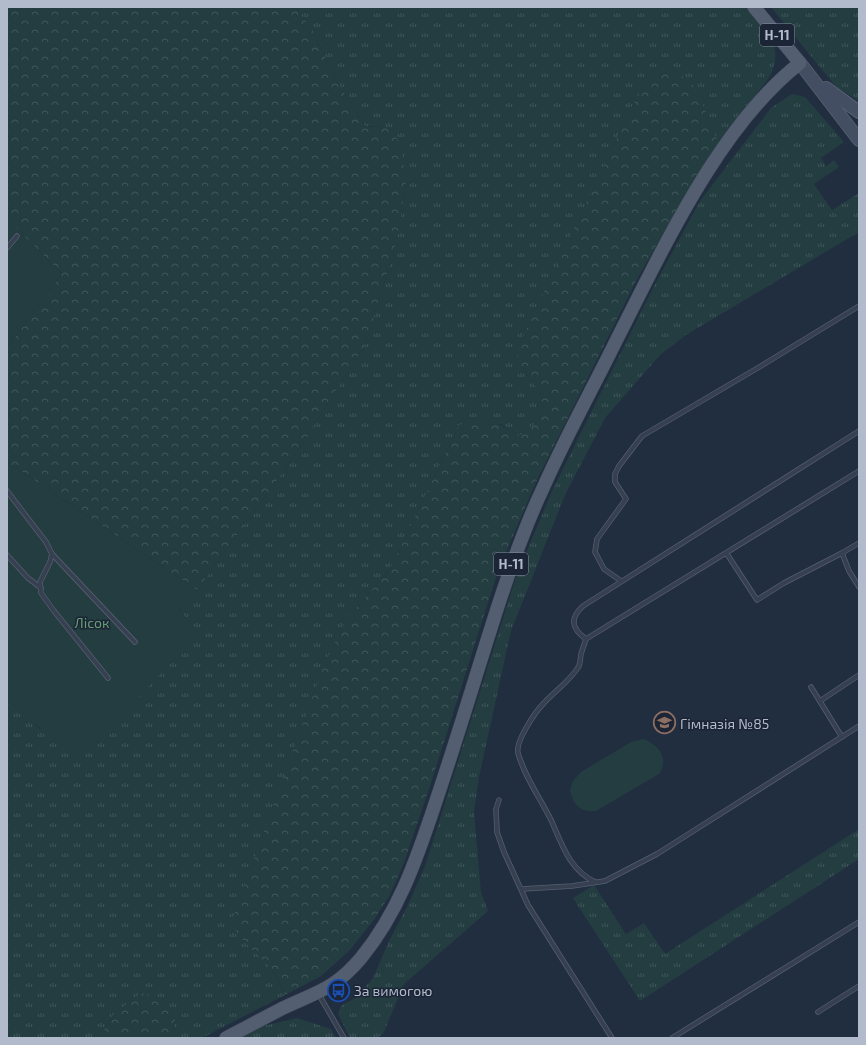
<svg xmlns="http://www.w3.org/2000/svg" width="866" height="1045" font-family="'Exo 2',sans-serif">
	<style>
		.grass { fill: url(#grass-tufts) }
		.forest { fill: url(#forest-crowns) }
		.garden { fill: #233d41 }
		.lines { fill: none; stroke-linecap: round; stroke-linejoin: round }
		.lane-casing { stroke: #545e6e; stroke-width: 5.5 }
		.secondary-casing { stroke: #545e6e; stroke-width: 14 }
		.primary-casing { stroke: #3f4959; stroke-width: 14 }
		.lane { stroke: #364050; stroke-width: 4 }
		.secondary { stroke: #434e63; stroke-width: 12 }
		.primary { stroke: #535f70; stroke-width: 13 }
		.labels { text-anchor: middle; dominant-baseline: central; stroke-width: 3; stroke-linejoin: round; paint-order: stroke }
		.shield { fill: #1b2535; stroke: #858e9e; stroke-width: 1 }
		.shield-label { font-size: 13px; font-weight: bold; fill: #b2bbcb }
		.park-label { font-size: 14px; fill: #669e74; stroke: #1b2535 }
		.poi-label { font-size: 14px; fill: #b2bbcb; stroke: #1b2535; text-anchor: start }
	</style>
	<defs>
		<pattern id="grass-tufts" width="24" height="20" patternUnits="userSpaceOnUse"><rect width="24" height="20" fill="#233d41"/><path d="M3 7l-1-3M5 7V3M7 7l1-3M15 17l-1-3M17 17v-4M19 17l1-3" fill="none" stroke="#41575b"/></pattern>
		<pattern id="forest-crowns" width="20" height="18" patternUnits="userSpaceOnUse"><rect width="20" height="18" fill="#233d41"/><path d="M2 6a3 3 0 1 1 6 0M12 15a3 3 0 1 1 6 0" fill="none" stroke="#41575b"/></pattern>
	</defs>
	<rect width="100%" height="100%" fill="#212e40"/>
	<g class="grass">
		<path d="M295 7H747C766 31 785 44 770 76L719 145 707 118 673 69 650 79 632 106 611 151 522 368 540 392 544 409 535 424 519 436 501 424 459 425 390 569 346 620 254 949C267 963 279 978 285 995L202 1038H173L175 1020 114 1014 99 1038H7V699L40 729 199 633 179 610 197 590 295 455 366 343 395 247 406 185 388 128 365 126 340 87 313 31Z"/>
		<path d="M771 7H859V101L836 87Z"/>
		<path d="M792 94 805 97 844 142 821 158 826 166 834 160 839 167 814 184 832 210 859 193V232L686 335 660 355 605 418 565 495 511 631 479 777 474 812 481 892 488 911 404 984 383 1034 377 1038H350L338 1014 341 1006 358 996 373 978 389 941 408 905 425 866 516 577 552 491 653 288 700 201 771 108Z"/>
		<path d="M859 829V859L640 1001 573 898 594 885 626 934 644 923 665 954Z"/>
		<path d="M297 1018 331 1029 336 1038H238L259 1027Z"/>
	</g>
	<g class="forest">
		<path d="M7 7H295L313 31 340 87 365 126 388 128 401 144 406 185 395 247 366 343 295 455 197 590 7 462V348L62 274 7 219Z"/>
		<path d="M673 69 696 87 719 145 684 197 636 281 536 482 498 571 431 783 404 863 390 895 373 921 349 951 321 976 285 995C275 967 259 958 240 937 237 933 234 925 232 920L324 665 346 620 390 569 459 425C487 417 495 420 519 436L535 424 544 409 540 392 522 368 516 351 632 106 650 79Z"/>
		<path d="M141 993 163 998 175 1020 173 1038H99L114 1014Z"/>
	</g>
	<g class="garden">
		<path d="M7 219 62 274 7 348Z"/>
		<path d="M7 462 197 590 179 610 199 633 89 749C56 747 30 720 7 699Z"/>
		<path d="M643 739C658 744 670 759 659 774L596 811C581 813 572 804 570 790L573 781 581 772 631 742Z"/>
	</g>
	<g class="lines">
		<defs>
			<g id="lane">
				<path d="M7 248 17 236"/>
				<path d="M7 491 46 542 52 554 50 562 40 582 41 593 54 611 108 678"/>
				<path d="M842 553 859 543"/>
				<path d="M52 554 135 642"/>
				<path d="M727 554 757 600 784 583 842 553 849 571 859 587"/>
				<path d="M7 555 28 578 41 588"/>
				<path d="M621 581 604 569 595 552 597 539 626 499 615 482V474L619 466 642 436 761 366 859 306"/>
				<path d="M586 639C572 629 569 619 583 606L859 431"/>
				<path d="M811 687 842 737"/>
				<path d="M820 701 859 675"/>
				<path d="M499 800 496 809 497 832 504 852 528 905 612 1038"/>
				<path d="M595 882C570 870 562 845 552 822 541 799 525 778 518 753 515 742 535 712 544 703 555 691 571 680 579 666 581 661 580 655 582 651 583 647 585 643 586 639L859 471"/>
				<path d="M522 889 572 886 605 881 657 854 859 726"/>
				<path d="M318 993 344 1038"/>
				<path d="M818 1012 859 986"/>
				<path d="M672 1038 859 922"/>
			</g>
			<g id="secondary">
				<path d="M800 63 859 140"/>
				<path d="M826 88 859 112"/>
			</g>
			<path id="primary" d="M226 1038C245 1028 264 1018 283 1008 317 992 335 989 361 958 398 913 416 861 434 807 454 748 472 688 491 628 506 580 522 532 544 486 566 436 593 388 617 339 663 249 719 126 800 63L754 7"/>
		</defs>
		<use href="#lane" class="lane-casing"/>
		<use href="#secondary" class="secondary-casing"/>
		<use href="#primary" class="primary-casing"/>
		<use href="#lane" class="lane"/>
		<use href="#secondary" class="secondary"/>
		<use href="#primary" class="primary"/>
	</g>
	<defs>
		<symbol id="school-ring" viewBox="-11 -11 22 22"><circle r="9.5" fill="#1b2535" stroke="#8d6e63" stroke-width="1.5"/><path d="M0-5L7-2L0 1L-7-2ZM-4 1L0 2.5L4 1V4Q0 6-4 4Z" fill="#8d6e63"/></symbol>
		<symbol id="bus-ring" viewBox="-11 -11 22 22"><circle r="9.5" fill="#1b2535" stroke="#1a4fb4" stroke-width="1.5"/><path d="M-5-6H5V4H4V6H2V4H-2V6H-4V4H-5ZM-3.5-4V0h7V-4ZM-3.5 1.2v1.5H-2V1.2ZM2 1.2v1.5H3.5V1.2Z" fill="#1a4fb4"/></symbol>
	</defs>
	<g fill-rule="evenodd">
		<use href="#school-ring" x="652" y="710" width="25" height="25"/>
		<use href="#bus-ring" x="326" y="978" width="25" height="25"/>
	</g>
	<g class="labels">
		<g class="shield">
			<rect x="760" y="24" width="34" height="22" rx="3"/>
			<rect x="494" y="553" width="34" height="22" rx="3"/>
		</g>
		<g class="shield-label">
			<text x="777" y="35">Н-11</text>
			<text x="511" y="564">Н-11</text>
		</g>
		<g class="park-label">
			<text x="92" y="622">Лісок</text>
		</g>
		<g class="poi-label">
			<text x="680" y="723">Гімназія №85</text>
			<text x="354" y="990">За вимогою</text>
		</g>
	</g>
	<rect width="866" height="1045" fill="none" stroke="#b2bbcb" stroke-width="16"/>
</svg>
